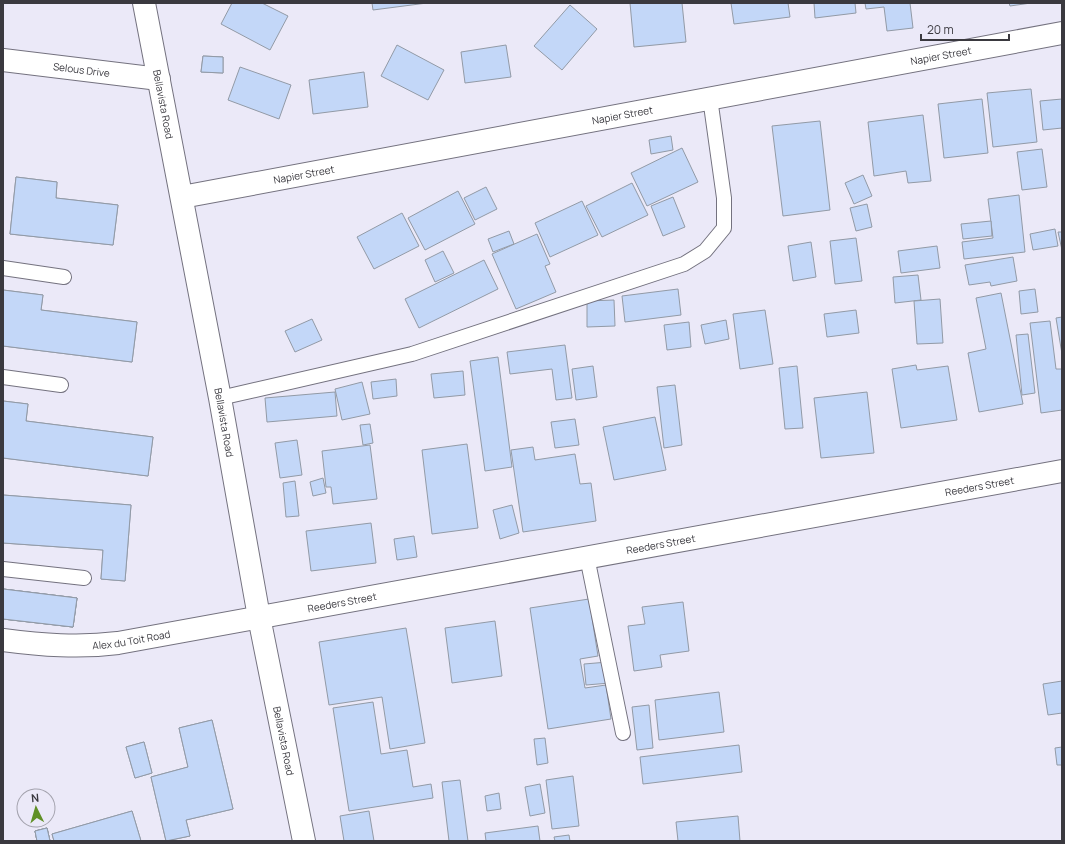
<svg xmlns="http://www.w3.org/2000/svg" width="1065" height="844" font-family="Manrope,sans-serif">
	<style>
		.building { fill: #c3d7f8; stroke: #929aa6 }
		.lines { fill: none; stroke-linecap: round; stroke-linejoin: round }
		.service-casing { stroke: #74727f; stroke-width: 16 }
		.minor-casing { stroke: #74727f; stroke-width: 24 }
		.tertiary-casing { stroke: #74727f; stroke-width: 24 }
		.service { stroke: #fff; stroke-width: 14 }
		.minor { stroke: #fff; stroke-width: 22 }
		.tertiary { stroke: #fff; stroke-width: 22 }
		.labels { text-anchor: middle; dominant-baseline: central; stroke-width: 4; stroke-linejoin: round; paint-order: stroke }
		.street-label { font-size: 10px; fill: #3a393f; stroke: #ebe9f8 }
	</style>
	<rect width="100%" height="100%" fill="#ebe9f8"/>
	<g class="building">
		<path d="M232 3H262L288 16 270 50 221 24Z"/>
		<path d="M372 3H427L373 10Z"/>
		<path d="M630 3H682L686 42 634 47Z"/>
		<path d="M731 3H788L790 17 734 24Z"/>
		<path d="M814 3H855L856 13 815 18Z"/>
		<path d="M865 3H910L913 28 887 31 884 7 866 9Z"/>
		<path d="M1009 3H1031L1010 6Z"/>
		<path d="M570 5 597 29 562 70 534 46Z"/>
		<path d="M397 45 444 70 428 100 381 76Z"/>
		<path d="M506 45 511 77 465 83 461 52Z"/>
		<path d="M203 56 223 57V73L201 72Z"/>
		<path d="M203 56 223 57V73L201 72Z"/>
		<path d="M240 67 291 85 279 119 228 100Z"/>
		<path d="M364 72 368 107 313 114 309 80Z"/>
		<path d="M1031 89 1037 142 993 147 987 93Z"/>
		<path d="M982 99 988 153 944 158 938 104Z"/>
		<path d="M1062 99V128L1043 130 1040 101Z"/>
		<path d="M923 115 931 181 908 183 906 171 874 176 868 122Z"/>
		<path d="M820 121 830 210 783 216 772 126Z"/>
		<path d="M671 136 673 150 651 154 649 140Z"/>
		<path d="M682 148 698 182 647 206 631 173Z"/>
		<path d="M1042 149 1047 187 1022 190 1017 152Z"/>
		<path d="M863 175 872 196 854 204 845 183Z"/>
		<path d="M16 177 57 182 56 198 118 205 113 245 10 234Z"/>
		<path d="M16 177 57 182 56 198 118 205 113 245 10 234Z"/>
		<path d="M632 183 648 215 602 237 586 206Z"/>
		<path d="M486 187 497 209 475 220 464 198Z"/>
		<path d="M458 191 475 224 425 250 408 218Z"/>
		<path d="M1019 195 1025 252 964 259 962 242 993 238 988 199Z"/>
		<path d="M673 197 685 227 663 236 651 206Z"/>
		<path d="M582 201 598 235 550 257 535 223Z"/>
		<path d="M867 204 872 227 856 231 850 208Z"/>
		<path d="M402 213 419 246 374 269 357 237Z"/>
		<path d="M991 221 992 236 963 239 961 224Z"/>
		<path d="M1055 229 1058 246 1033 250 1030 234Z"/>
		<path d="M509 231 514 244 493 252 488 239Z"/>
		<path d="M1058 232H1062V250Z"/>
		<path d="M537 234 550 264 545 266 556 292 516 309 492 254Z"/>
		<path d="M856 238 862 281 835 284 830 241Z"/>
		<path d="M811 242 816 277 793 281 788 246Z"/>
		<path d="M937 246 940 268 901 273 898 251Z"/>
		<path d="M443 251 454 273 435 282 425 260Z"/>
		<path d="M1013 257 1017 281 991 286 990 282 969 285 965 265Z"/>
		<path d="M484 260 498 289 419 328 405 299Z"/>
		<path d="M918 275 921 300 895 303 893 277Z"/>
		<path d="M678 289 681 315 625 322 622 296Z"/>
		<path d="M1035 289 1038 312 1021 314 1019 291Z"/>
		<path d="M3 290 43 295 41 310 137 322 132 362 3 346Z"/>
		<path d="M3 290 43 295 41 310 137 322 132 362 3 346Z"/>
		<path d="M1001 293 1023 404 979 412 968 353 986 349 976 298Z"/>
		<path d="M940 299 943 343 917 344 914 301Z"/>
		<path d="M614 300 615 326 587 327V301Z"/>
		<path d="M765 310 773 364 740 369 733 314Z"/>
		<path d="M856 310 859 333 827 337 824 314Z"/>
		<path d="M1062 317V354L1056 318Z"/>
		<path d="M312 319 322 340 295 352 285 331Z"/>
		<path d="M726 320 729 339 705 344 701 325Z"/>
		<path d="M1050 321 1056 369H1062V410L1041 413 1030 323Z"/>
		<path d="M689 322 691 347 667 350 664 325Z"/>
		<path d="M1028 334 1035 393 1022 395 1016 335Z"/>
		<path d="M565 345 572 398 556 400 552 369 510 374 507 352Z"/>
		<path d="M498 357 512 467 485 471 470 361Z"/>
		<path d="M916 365 917 370 948 366 957 420 901 428 892 369Z"/>
		<path d="M593 366 597 397 576 400 572 369Z"/>
		<path d="M797 366 803 428 785 429 779 368Z"/>
		<path d="M463 371 465 395 434 398 431 374Z"/>
		<path d="M396 379 397 396 373 399 371 382Z"/>
		<path d="M362 382 370 414 342 420 335 389Z"/>
		<path d="M675 385 682 445 664 448 657 387Z"/>
		<path d="M335 392 337 416 267 422 265 398Z"/>
		<path d="M867 392 874 453 821 458 814 398Z"/>
		<path d="M3 401 28 404 26 421 153 437 148 476 3 458Z"/>
		<path d="M3 401 28 404 26 421 153 437 148 476 3 458Z"/>
		<path d="M655 417 666 470 614 480 603 427Z"/>
		<path d="M575 419 579 445 555 448 551 422Z"/>
		<path d="M370 424 373 443 363 445 360 425Z"/>
		<path d="M297 440 302 475 280 478 275 443Z"/>
		<path d="M467 444 478 528 432 534 422 450Z"/>
		<path d="M370 445 377 499 333 504 331 487H326L322 451Z"/>
		<path d="M533 447 535 460 575 454 580 484 591 483 596 521 523 532 511 450Z"/>
		<path d="M323 478 326 493 313 496 310 482Z"/>
		<path d="M295 481 299 516 286 517 283 483Z"/>
		<path d="M3 495 131 505 125 581 101 579 103 550 3 543Z"/>
		<path d="M3 495 131 505 125 581 101 579 103 550 3 543Z"/>
		<path d="M512 505 519 533 500 539 493 510Z"/>
		<path d="M371 523 376 563 311 571 306 531Z"/>
		<path d="M414 536 417 557 397 560 394 539Z"/>
		<path d="M3 589 77 598 73 627 3 619Z"/>
		<path d="M3 589 77 598 73 627 3 619Z"/>
		<path d="M3 589 77 598 73 627 3 619Z"/>
		<path d="M3 589 77 598 73 627 3 619Z"/>
		<path d="M589 599 598 656 580 659 585 688 606 685 611 719 548 729 530 608Z"/>
		<path d="M683 602 689 651 660 655 662 667 634 671 628 626 645 624 642 607Z"/>
		<path d="M495 621 502 676 452 683 445 628Z"/>
		<path d="M406 628 425 743 390 749 382 697 329 705 319 642Z"/>
		<path d="M608 662 610 683 586 685 584 664Z"/>
		<path d="M1062 681V713L1048 715 1043 684Z"/>
		<path d="M719 692 724 732 659 740 655 700Z"/>
		<path d="M373 702 381 754 407 750 413 787 431 784 433 798 349 811 333 708Z"/>
		<path d="M649 705 653 748 637 750 632 707Z"/>
		<path d="M212 720 233 809 186 820 190 836 166 841 151 777 188 767 179 728Z"/>
		<path d="M212 720 233 809 186 820 190 836 166 841 151 777 188 767 179 728Z"/>
		<path d="M545 738 548 763 537 765 534 739Z"/>
		<path d="M144 742 152 773 135 778 126 747Z"/>
		<path d="M144 742 152 773 135 778 126 747Z"/>
		<path d="M739 745 742 772 643 784 640 757Z"/>
		<path d="M1062 747V765H1057L1055 748Z"/>
		<path d="M573 776 579 826 552 829 546 780Z"/>
		<path d="M460 780 468 841H449L442 782Z"/>
		<path d="M540 784 545 813 530 816 525 787Z"/>
		<path d="M499 793 501 809 487 811 485 796Z"/>
		<path d="M132 811 141 841H54L52 834Z"/>
		<path d="M132 811 141 841H54L52 834Z"/>
		<path d="M369 811 374 841H344L340 816Z"/>
		<path d="M738 816 740 841H678L676 822Z"/>
		<path d="M538 826 540 841H486L485 833Z"/>
		<path d="M47 828 50 841H37L35 831Z"/>
		<path d="M47 828 50 841H37L35 831Z"/>
		<path d="M47 828 50 841H37L35 831Z"/>
		<path d="M47 828 50 841H37L35 831Z"/>
		<path d="M569 835 570 841H555L554 837Z"/>
	</g>
	<g class="lines">
		<defs>
			<g id="service">
				<path d="M3 268 64 277"/>
				<path d="M3 377 61 385"/>
				<path d="M220 398 412 354 684 264 705 251 724 228V198L710 98"/>
				<path d="M587 557 623 733"/>
				<path d="M3 569 84 578"/>
			</g>
			<g id="minor">
				<path id="s1" d="M3 60 159 79"/>
				<path id="s2" d="M182 197 1062 33"/>
				<path id="s3" d="M3 640C42 645 79 648 118 643L1062 471"/>
			</g>
			<g id="tertiary">
				<path id="s4" d="M144 3 220 398 259 617 304 841"/>
			</g>
		</defs>
		<use href="#service" class="service-casing"/>
		<use href="#minor" class="minor-casing"/>
		<use href="#tertiary" class="tertiary-casing"/>
		<use href="#service" class="service"/>
		<use href="#minor" class="minor"/>
		<use href="#tertiary" class="tertiary"/>
	</g>
	<g class="labels">
		<g class="street-label">
			<text stroke="none"><textPath href="#s2" startOffset="772">Napier Street</textPath></text>
			<text stroke="none"><textPath href="#s1" startOffset="79">Selous Drive</textPath></text>
			<text stroke="none"><textPath href="#s4" startOffset="103">Bellavista Road</textPath></text>
			<text stroke="none"><textPath href="#s2" startOffset="448">Napier Street</textPath></text>
			<text stroke="none"><textPath href="#s2" startOffset="124">Napier Street</textPath></text>
			<text stroke="none"><textPath href="#s4" startOffset="427">Bellavista Road</textPath></text>
			<text stroke="none"><textPath href="#s3" startOffset="991">Reeders Street</textPath></text>
			<text stroke="none"><textPath href="#s3" startOffset="667">Reeders Street</textPath></text>
			<text stroke="none"><textPath href="#s3" startOffset="343">Reeders Street</textPath></text>
			<text stroke="none"><textPath href="#s3" startOffset="129">Alex du Toit Road</textPath></text>
			<text stroke="none"><textPath href="#s4" startOffset="751">Bellavista Road</textPath></text>
		</g>
	</g>
	<rect width="1065" height="844" fill="none" stroke="#3a393f" stroke-width="8"/>
	<g transform="translate(36 808) rotate(355)"><circle r="19" fill="#ebe9f8" stroke="#a4a3ae"/>
	<path d="M0-3L7 15L0 10L-7 15Z" fill="#609027"/>
	<text y="-6" font-size="11" font-weight="bold" text-anchor="middle" fill="#3a393f">N</text>
	</g>
	<path d="M921 34v6h88v-6" fill="none" stroke="#3a393f" stroke-width="2"/>
	<text x="927" y="34" font-size="12" fill="#3a393f" stroke="#ebe9f8" stroke-width="3" paint-order="stroke">20 m</text>
</svg>
